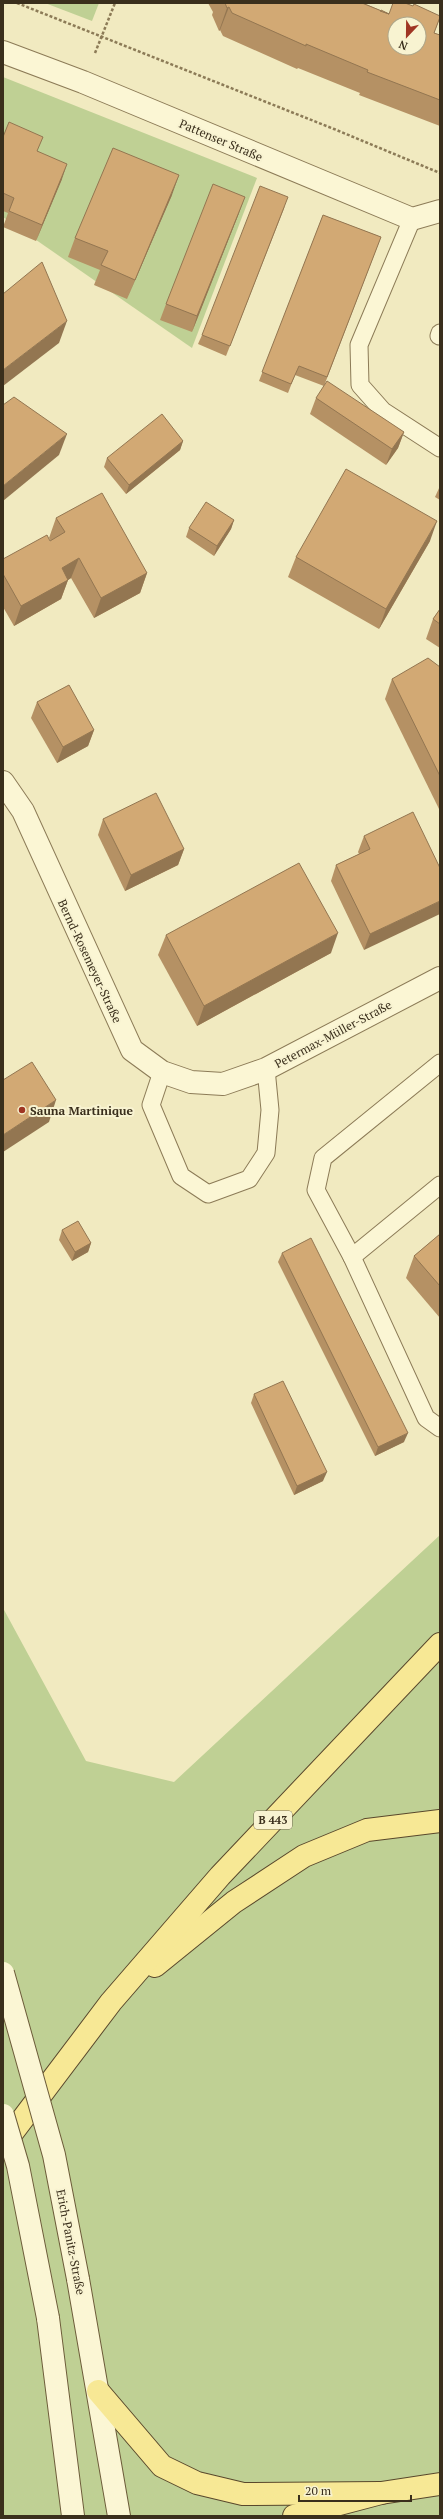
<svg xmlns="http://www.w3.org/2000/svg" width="443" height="2519" font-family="'PT Serif',serif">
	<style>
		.green { fill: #bfd094 }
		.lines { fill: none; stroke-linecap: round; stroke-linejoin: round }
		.lane-casing { stroke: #8c7b57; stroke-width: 19 }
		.street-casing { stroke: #8c7b57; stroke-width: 24 }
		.secondary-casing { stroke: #6d5c3a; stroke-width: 24 }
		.primary-casing { stroke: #59482c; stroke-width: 24 }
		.path { stroke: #8c7b57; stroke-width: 2.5; stroke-dasharray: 3 2; stroke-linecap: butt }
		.lane { stroke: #fbf6d4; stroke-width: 17 }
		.street { stroke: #fbf6d4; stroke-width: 22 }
		.secondary { stroke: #fbf6d4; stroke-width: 22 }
		.primary { stroke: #f7e895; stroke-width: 22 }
		.secondary-bridge-casing { stroke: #6d5c3a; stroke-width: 24; stroke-linecap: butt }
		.secondary-bridge { stroke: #fbf6d4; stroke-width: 22 }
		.wall { fill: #b59164 }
		.shaded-wall { fill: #937651 }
		.building { fill: #d2a974; stroke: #937651; fill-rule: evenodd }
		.poi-dot { fill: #9f3523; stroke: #f8f3d1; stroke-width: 1.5 }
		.labels { text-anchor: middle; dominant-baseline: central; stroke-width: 4; stroke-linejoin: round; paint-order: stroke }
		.shield { fill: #f8f3d1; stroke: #736a52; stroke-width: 1 }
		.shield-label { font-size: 11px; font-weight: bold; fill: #3a2f1c }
		.street-label { font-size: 12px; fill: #3a2f1c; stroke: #f8f3d1 }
		.poi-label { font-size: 12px; font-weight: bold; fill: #3a2f1c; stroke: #f8f3d1; text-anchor: start }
	</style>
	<rect width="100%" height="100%" fill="#f1eac0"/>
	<g class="green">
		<path d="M45 3H99L92 21Z"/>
		<path d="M3 77 257 178 192 348 3 217Z"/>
		<path d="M440 1535V2516H3V1608L86 1761 174 1782Z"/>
	</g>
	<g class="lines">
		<defs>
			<g id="lane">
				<path d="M412 219 359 345 360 385 383 411 440 448"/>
				<path d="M439 336 440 333"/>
				<path d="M440 1063 323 1158 316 1190 352 1257 440 1185"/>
				<path d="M162 1072 151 1105 181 1176 208 1194 249 1179 266 1153 270 1110 266 1069"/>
				<path d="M352 1257 426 1418 440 1428"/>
			</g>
			<g id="street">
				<path d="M3 52 83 82 412 219 440 211"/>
				<path d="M3 782 23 811 132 1050 162 1072 191 1082 223 1084 266 1069 440 978"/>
			</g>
			<g id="secondary">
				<path d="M78 2279 119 2516"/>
				<path d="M48 2318 73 2516"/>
			</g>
			<g id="primary">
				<path d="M155 1966 234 1902 304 1856 367 1830 440 1821"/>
				<path d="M3 2145 111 2002 220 1876 440 1644"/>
				<path d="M98 2391 162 2466 197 2483 243 2494 381 2493"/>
				<path d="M294 2516 381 2493 440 2484"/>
			</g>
		</defs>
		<use href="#lane" class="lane-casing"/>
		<use href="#street" class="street-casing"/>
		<use href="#secondary" class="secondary-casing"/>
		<use href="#primary" class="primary-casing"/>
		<g class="path">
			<path d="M17 3 334 129 440 173"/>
			<path d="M95 53 115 3"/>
		</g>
		<use href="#lane" class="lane"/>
		<use href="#street" class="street"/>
		<use href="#secondary" class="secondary"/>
		<use href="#primary" class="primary"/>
		<defs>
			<g id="secondary-bridge">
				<path d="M3 1973 54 2155 78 2279"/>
				<path d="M3 2115 18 2166 48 2318"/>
			</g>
		</defs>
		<use href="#secondary-bridge" class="secondary-bridge-casing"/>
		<use href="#secondary-bridge" class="secondary-bridge"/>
	</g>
	<g class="wall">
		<path d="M208 3H363L368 5 389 14 440 18 434 33 440 35V126L359 95 360 93 298 68 297 69 223 36 220 30 219 31 212 15 213 12Z"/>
		<path d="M3 137 38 151 62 179 36 241 3 227 8 213 3 211Z"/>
		<path d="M172 195 127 299 94 285 100 270 68 257 75 238Z"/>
		<path d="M285 206 226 356 198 344 202 335Z"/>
		<path d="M239 213 192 332 160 320 166 304Z"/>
		<path d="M323 215 381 237 324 386 295 375 288 393 259 381Z"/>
		<path d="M316 398 404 432 398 448 386 465 310 414Z"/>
		<path d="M183 441 180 450 126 494 104 467 107 458Z"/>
		<path d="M440 486V500L435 497Z"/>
		<path d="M56 518 147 573 140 593 94 618 71 578 68 580 61 599 14 626 3 607V559L51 541 49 538Z"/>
		<path d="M234 520 231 529 214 556 186 537 189 528Z"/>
		<path d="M430 541 379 629 288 577 296 557Z"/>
		<path d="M440 609V648L426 639 433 619Z"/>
		<path d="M440 667V811L385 699 392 679Z"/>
		<path d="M37 702 94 730 88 746 57 763 31 718Z"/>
		<path d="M103 819 184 849 178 865 125 891 98 835Z"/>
		<path d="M364 836 440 868 364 950 331 881 336 865 359 854 358 852Z"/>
		<path d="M166 935 331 953 197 1026 158 955Z"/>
		<path d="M62 1230 91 1243 88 1252 72 1261 59 1240Z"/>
		<path d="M440 1234V1318L406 1278 414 1256Z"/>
		<path d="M282 1253 404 1442 375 1456 278 1262Z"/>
		<path d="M254 1394 323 1481 294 1495 251 1403Z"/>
	</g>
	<g class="shaded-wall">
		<path d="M229 7 220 30 219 31 227 8Z"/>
		<path d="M67 164 62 179 36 241 42 225Z"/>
		<path d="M179 175 172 195 127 299 135 280Z"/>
		<path d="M245 197 239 213 192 332 197 316Z"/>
		<path d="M67 321 59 343 3 386V370Z"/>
		<path d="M404 432 398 448 386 465 392 449Z"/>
		<path d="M67 434 59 455 3 501V486Z"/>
		<path d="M183 441 180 450 126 494 129 485Z"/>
		<path d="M234 520 231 529 214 556 217 546Z"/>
		<path d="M437 521 430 541 379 629 386 609Z"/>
		<path d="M79 558 71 578 68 580 61 599 14 626 21 606 62 568Z"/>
		<path d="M147 573 140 593 94 618 101 598Z"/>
		<path d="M94 730 88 746 57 763 63 747Z"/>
		<path d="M184 849 178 865 125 891 131 875Z"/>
		<path d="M440 901V914L364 950 370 934Z"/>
		<path d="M338 933 331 953 197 1026 204 1006Z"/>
		<path d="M56 1100 49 1122 3 1152V1135Z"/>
		<path d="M91 1243 88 1252 72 1261 75 1252Z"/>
		<path d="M408 1433 404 1442 375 1456 378 1447Z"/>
		<path d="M327 1472 323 1481 294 1495 297 1486Z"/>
	</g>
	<g class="building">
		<path d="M225 3H362L389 14 393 3H405L413 6 414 4 440 16V17L434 33 440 35V100L367 72 368 70 306 44V46L232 13 229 7 227 8ZM395 24H419V48H395Z"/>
		<path d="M381 10 389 14 380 11Z"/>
		<path d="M9 122 43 137 37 151 67 164 42 225 9 211 14 198 3 193V137Z"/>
		<path d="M113 148 179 175 135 280 101 265 108 251 75 238Z"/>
		<path d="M213 184 245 197 197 316 166 304Z"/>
		<path d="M260 186 288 197 230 346 202 335Z"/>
		<path d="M323 215 381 237 327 377 299 366 291 384 262 372Z"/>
		<path d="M42 262 67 321 3 370V294Z"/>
		<path d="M327 381 404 432 392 449 316 398Z"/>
		<path d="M14 397 67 434 3 486V405Z"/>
		<path d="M162 414 183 441 129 485 107 458Z"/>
		<path d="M346 469 437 521 386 609 296 557Z"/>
		<path d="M102 493 147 573 101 598 79 558 62 568 68 580 21 606 3 574V559L47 535 50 541 65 532 56 518Z"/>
		<path d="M206 502 234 520 217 546 189 528Z"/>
		<path d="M440 609V624L433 619Z"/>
		<path d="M428 658 440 667V776L392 679Z"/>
		<path d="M69 685 94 730 63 747 37 702Z"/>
		<path d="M156 793 184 849 131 875 103 819Z"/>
		<path d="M413 812 440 868V901L370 934 336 865 370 849 364 836Z"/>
		<path d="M299 863 338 933 204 1006 166 935Z"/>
		<path d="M32 1062 56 1100 3 1135V1080Z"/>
		<path d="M78 1221 91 1243 75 1252 62 1230Z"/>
		<path d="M440 1234V1286L414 1256Z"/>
		<path d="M311 1238 408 1433 378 1447 282 1253Z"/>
		<path d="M283 1381 327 1472 297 1486 254 1394Z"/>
	</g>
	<circle class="poi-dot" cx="22" cy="1110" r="4"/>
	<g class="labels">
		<rect class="shield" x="254" y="1811" width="38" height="18" rx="3"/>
		<g class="shield-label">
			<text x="273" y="1820">B 443</text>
		</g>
		<g class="street-label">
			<text transform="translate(221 140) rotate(23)">Pattenser Straße</text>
			<text transform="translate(90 961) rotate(65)">Bernd-Rosemeyer-Straße</text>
			<text transform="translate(333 1034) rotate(-28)">Petermax-Müller-Straße</text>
			<text transform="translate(71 2242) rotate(79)">Erich-Panitz-Straße</text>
		</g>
		<g class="poi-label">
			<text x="30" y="1110">Sauna Martinique</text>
		</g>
	</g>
	<rect width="443" height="2519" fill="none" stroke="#3a2f1c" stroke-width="8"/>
	<g transform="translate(407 36) rotate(202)"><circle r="19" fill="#f8f3d1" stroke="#aca589"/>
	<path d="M0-3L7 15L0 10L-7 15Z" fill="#9f3523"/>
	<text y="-6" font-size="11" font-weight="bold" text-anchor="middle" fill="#3a2f1c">N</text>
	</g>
	<path d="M299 2495v6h112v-6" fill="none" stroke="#3a2f1c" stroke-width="2"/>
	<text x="305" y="2495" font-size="12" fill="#3a2f1c" stroke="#f8f3d1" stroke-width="3" paint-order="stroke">20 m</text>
</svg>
